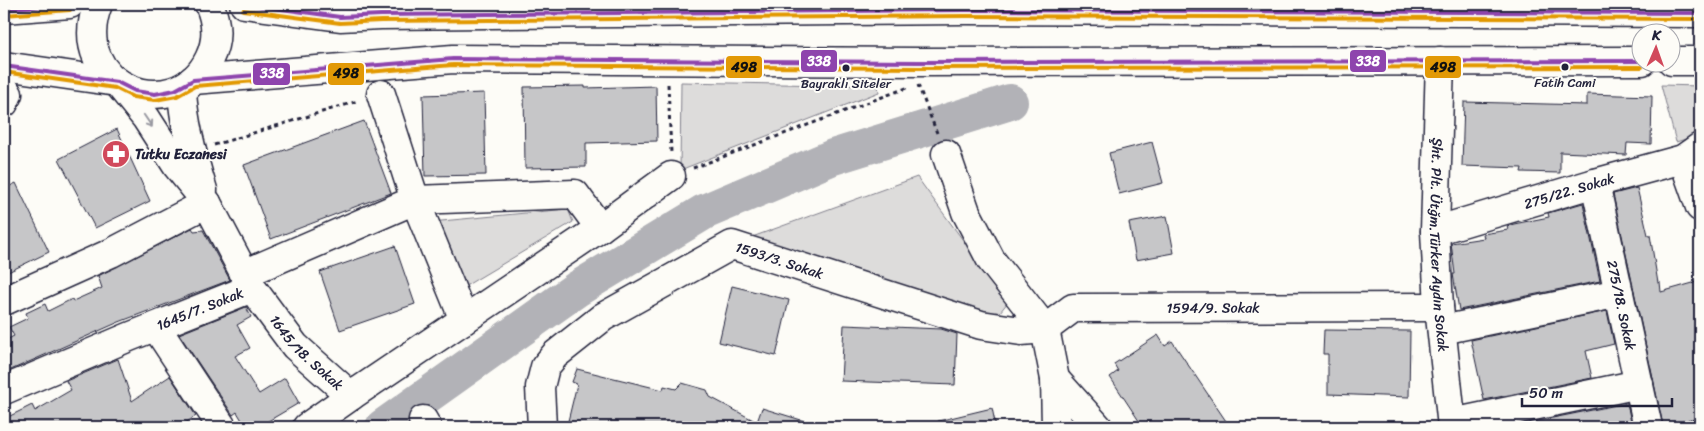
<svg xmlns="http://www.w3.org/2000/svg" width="1704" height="431" font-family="Sriracha,sans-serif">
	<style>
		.green { fill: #dddcdb; stroke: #807f8b }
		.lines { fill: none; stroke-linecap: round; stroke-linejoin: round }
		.river { stroke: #b2b2b7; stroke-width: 36 }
		.building { fill: #c6c6c8; stroke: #22223b }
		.minor-casing { stroke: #22223b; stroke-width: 31 }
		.major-casing { stroke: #22223b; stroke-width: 31 }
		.path { stroke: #22223b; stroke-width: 3; stroke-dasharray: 4 4; stroke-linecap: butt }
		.minor { stroke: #fdfcf7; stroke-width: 28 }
		.major { stroke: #fdfcf7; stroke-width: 28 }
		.bus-1-casing { stroke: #fdfcf7; stroke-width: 8 }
		.bus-2-casing { stroke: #fdfcf7; stroke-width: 8 }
		.bus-1 { stroke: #8e44ad; stroke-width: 4 }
		.bus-2 { stroke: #e29906; stroke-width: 4 }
		.oneway { stroke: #9a9aa2 }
		.bus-dot { fill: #22223b; stroke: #fdfcf7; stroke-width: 2 }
		.labels { text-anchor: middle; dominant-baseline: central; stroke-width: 4; stroke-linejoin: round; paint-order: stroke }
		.bus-label { font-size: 13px; fill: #22223b; stroke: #fdfcf7 }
		.poi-label { font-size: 14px; font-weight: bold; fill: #22223b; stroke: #fdfcf7; text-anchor: start }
		.street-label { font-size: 14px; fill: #22223b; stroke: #fdfcf7 }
		.line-badge { stroke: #fdfcf7; stroke-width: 2 }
		.badge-label { font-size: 14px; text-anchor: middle; font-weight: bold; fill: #fff }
		.pale-badge-label { font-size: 14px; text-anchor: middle; font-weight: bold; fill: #111 }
	</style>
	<rect width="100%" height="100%" fill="#fdfcf7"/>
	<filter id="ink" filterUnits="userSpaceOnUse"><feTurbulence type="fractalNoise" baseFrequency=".02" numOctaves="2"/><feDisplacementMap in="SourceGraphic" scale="10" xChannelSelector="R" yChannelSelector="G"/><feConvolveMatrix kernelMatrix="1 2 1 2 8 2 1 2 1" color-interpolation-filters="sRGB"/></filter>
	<g filter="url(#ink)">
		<g class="green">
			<path d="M681 82 878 86 879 92 680 170Z"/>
			<path d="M1661 85 1700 86V130L1689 138 1676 142Z"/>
			<path d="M917 177 1008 302 996 317 744 240Z"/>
			<path d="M568 209 573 222 457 291 431 222Z"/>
		</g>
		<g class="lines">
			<path class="river" d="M383 427 577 289 704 212 833 157 1010 102"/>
		</g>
		<g class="building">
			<path d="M585 86V88L656 86 657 141 586 143V167L525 168 524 87Z"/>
			<path d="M484 93 486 175 425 176 423 95Z"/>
			<path d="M1587 94 1652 96 1651 144 1627 143 1626 155 1560 152V173L1521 172 1522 168 1462 166 1464 102 1587 105Z"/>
			<path d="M364 121 391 193 271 239 244 165Z"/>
			<path d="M117 129 150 201 95 228 59 159Z"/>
			<path d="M1152 142 1163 183 1119 194 1109 153Z"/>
			<path d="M16 183 49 252 4 274V189Z"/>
			<path d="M1637 188 1648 235H1650L1658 283 1660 282 1661 292 1700 281V418L1663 425 1613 194Z"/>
			<path d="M1583 203 1600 281 1459 310 1453 274H1455L1451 243 1484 238 1483 234 1508 230 1507 226 1514 224 1549 217 1548 213Z"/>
			<path d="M1167 216 1174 253 1136 260 1129 223Z"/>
			<path d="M192 228 194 231 203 230 230 280 119 322 4 373V341L14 336 9 327 28 318 26 313 45 304 48 311 72 299 73 301 102 288 98 276Z"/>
			<path d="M395 246 415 304 340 330 320 272Z"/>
			<path d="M732 286 789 300 776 356 719 342Z"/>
			<path d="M246 307 251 317 237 325 250 348 235 356 259 394 285 378 299 403 258 427H246L237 412 233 415 179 334Z"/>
			<path d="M1607 311 1614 344 1586 351 1592 378 1484 400 1471 340Z"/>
			<path d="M844 325 941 329 957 334 955 385 841 381Z"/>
			<path d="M1324 330 1410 331 1409 397 1328 394V354H1323Z"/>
			<path d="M1158 335 1165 346 1172 341 1230 427H1143L1110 377 1118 371 1114 364Z"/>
			<path d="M118 359 132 401 170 376 196 416 179 427H4V419L32 405 35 411 71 390 66 381Z"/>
			<path d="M577 369 663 390 664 386 676 389 682 383 707 390 710 397 757 422 762 408 811 423 810 427H592L568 421 577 384 572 382Z"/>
			<path d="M1627 403 1632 427H1508Z"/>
			<path d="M992 408 996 427H939L938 421Z"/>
		</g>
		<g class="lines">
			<defs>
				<g id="minor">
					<path d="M193 80 182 92C184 125 193 158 203 190"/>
					<path id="s1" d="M117 82 146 118 177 166 207 203 252 288 295 346 351 396 307 427"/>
					<path d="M4 88 8 94 4 103"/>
					<path d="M381 94 415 200 464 320"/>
					<path d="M946 154 966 212 991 260 1045 329"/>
					<path d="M1683 159 1700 207"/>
					<path id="s2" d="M1595 183 1648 427"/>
					<path id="s3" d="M1435 231 1595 183 1683 159 1700 147"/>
					<path d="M244 274 415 200 575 194 600 228"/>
					<path d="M4 301 111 253 207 203"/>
					<path d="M156 327 222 427"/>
					<path d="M1442 330 1619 293"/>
					<path id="s4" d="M1055 379 1045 329 1073 308 1439 307"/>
					<path id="s5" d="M4 390 129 337 252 288"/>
					<path d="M351 396 600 228 671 176"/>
					<path d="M423 420 427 427"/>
					<path d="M1452 423 1639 384"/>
					<path id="s6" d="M542 427 540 387 545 367 555 355 603 317 732 245 981 325 1021 331 1045 329"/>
					<path d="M1056 427 1055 379 1098 427"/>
				</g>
				<g id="major">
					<path d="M98 4C66 87 175 128 209 59 218 41 217 22 209 4"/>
					<path d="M244 4 340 17 381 15 965 10 1700 13"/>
					<path d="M4 9 70 4"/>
					<path id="s7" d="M1440 61 1435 231 1439 307 1452 427"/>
					<path d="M1672 61H1700"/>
					<path d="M4 66 117 82"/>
					<path d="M193 80 453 59 920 62 1642 61"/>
				</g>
			</defs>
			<use href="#minor" class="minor-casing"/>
			<use href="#major" class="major-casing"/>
			<g class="path">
				<path d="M668 84 671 153"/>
				<path d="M918 85 937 133"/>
				<path d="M214 145 358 101"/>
				<path d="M693 168 909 87"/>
			</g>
			<use href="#minor" class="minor"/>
			<use href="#major" class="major"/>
			<defs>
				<g id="bus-1">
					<path d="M244 4 340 17 381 15 965 10 1700 13"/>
					<path d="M4 9 70 4"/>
					<path d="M4 66 117 82 135 91 155 94 175 90 193 80 453 59 920 62 1642 61"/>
				</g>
				<g id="bus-2">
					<path d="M243 10 340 23 381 21 965 16 1700 19"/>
					<path d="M4 15 70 10"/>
					<path d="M4 72 115 88 133 97 155 100 177 96 195 86 453 65 920 68 1642 67"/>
				</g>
			</defs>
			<use href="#bus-1" class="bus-1-casing"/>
			<use href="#bus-2" class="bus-2-casing"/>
			<use href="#bus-1" class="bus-1"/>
			<use href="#bus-2" class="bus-2"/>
		</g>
		<defs><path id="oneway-shaft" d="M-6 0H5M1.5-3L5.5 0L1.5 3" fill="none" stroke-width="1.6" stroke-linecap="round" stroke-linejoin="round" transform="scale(1.25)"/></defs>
		<use class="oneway" href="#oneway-shaft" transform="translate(148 121) rotate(56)"/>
	</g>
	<defs>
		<symbol id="pharmacy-disc" viewBox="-11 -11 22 22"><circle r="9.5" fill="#d1495b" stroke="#fdfcf7"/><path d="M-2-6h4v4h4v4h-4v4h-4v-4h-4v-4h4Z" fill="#fff"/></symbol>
	</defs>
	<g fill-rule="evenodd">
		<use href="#pharmacy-disc" x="100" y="138" width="32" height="32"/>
	</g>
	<g class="bus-dot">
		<circle cx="1565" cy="67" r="4.5"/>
		<circle cx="846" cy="68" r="4.5"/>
	</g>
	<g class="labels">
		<g class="bus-label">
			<text x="1565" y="82">Fatih Cami</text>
			<text x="846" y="83">Bayraklı Siteler</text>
		</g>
		<g class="poi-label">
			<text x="135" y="154">Tutku Eczanesi</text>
		</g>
		<g class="street-label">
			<text stroke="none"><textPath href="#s3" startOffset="140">275/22. Sokak</textPath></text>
			<text stroke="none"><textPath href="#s7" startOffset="184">Şht. Plt. Ütğm.Türker Aydın Sokak</textPath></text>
			<text stroke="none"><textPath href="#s6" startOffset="335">1593/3. Sokak</textPath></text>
			<text stroke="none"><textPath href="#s2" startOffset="125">275/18. Sokak</textPath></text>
			<text stroke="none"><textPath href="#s4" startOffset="226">1594/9. Sokak</textPath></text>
			<text stroke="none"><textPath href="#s5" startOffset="212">1645/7. Sokak</textPath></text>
			<text stroke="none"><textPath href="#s1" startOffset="332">1645/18. Sokak</textPath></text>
		</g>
	</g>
	<g class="line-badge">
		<rect x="800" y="49" width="38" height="24" rx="5" fill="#8e44ad"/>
		<rect x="1349" y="49" width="38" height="24" rx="5" fill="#8e44ad"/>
		<rect x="725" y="55" width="38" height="24" rx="5" fill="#e29906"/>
		<rect x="1424" y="55" width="38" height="24" rx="5" fill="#e29906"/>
		<rect x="252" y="62" width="39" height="24" rx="5" fill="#8e44ad"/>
		<rect x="327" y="62" width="38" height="24" rx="5" fill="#e29906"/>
	</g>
	<g class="badge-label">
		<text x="819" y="66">338</text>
		<text x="1368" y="66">338</text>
		<text x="272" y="78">338</text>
	</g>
	<g class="pale-badge-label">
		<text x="744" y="72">498</text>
		<text x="1443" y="72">498</text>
		<text x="346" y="78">498</text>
	</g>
	<rect width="1704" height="431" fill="none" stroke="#fdfcf7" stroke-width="20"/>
	<rect x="10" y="10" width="1684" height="411" fill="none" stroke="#22223b" stroke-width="2" filter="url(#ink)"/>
	<g transform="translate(1656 48) rotate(2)"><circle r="24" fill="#fdfcf7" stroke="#a5a5ac"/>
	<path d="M0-4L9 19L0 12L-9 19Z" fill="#d1495b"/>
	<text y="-8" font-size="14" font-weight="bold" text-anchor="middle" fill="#22223b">K</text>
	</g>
	<path d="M1522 398v8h150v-8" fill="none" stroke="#22223b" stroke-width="2.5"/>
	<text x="1529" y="398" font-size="15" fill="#22223b" stroke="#fdfcf7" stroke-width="4" paint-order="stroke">50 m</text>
</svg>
